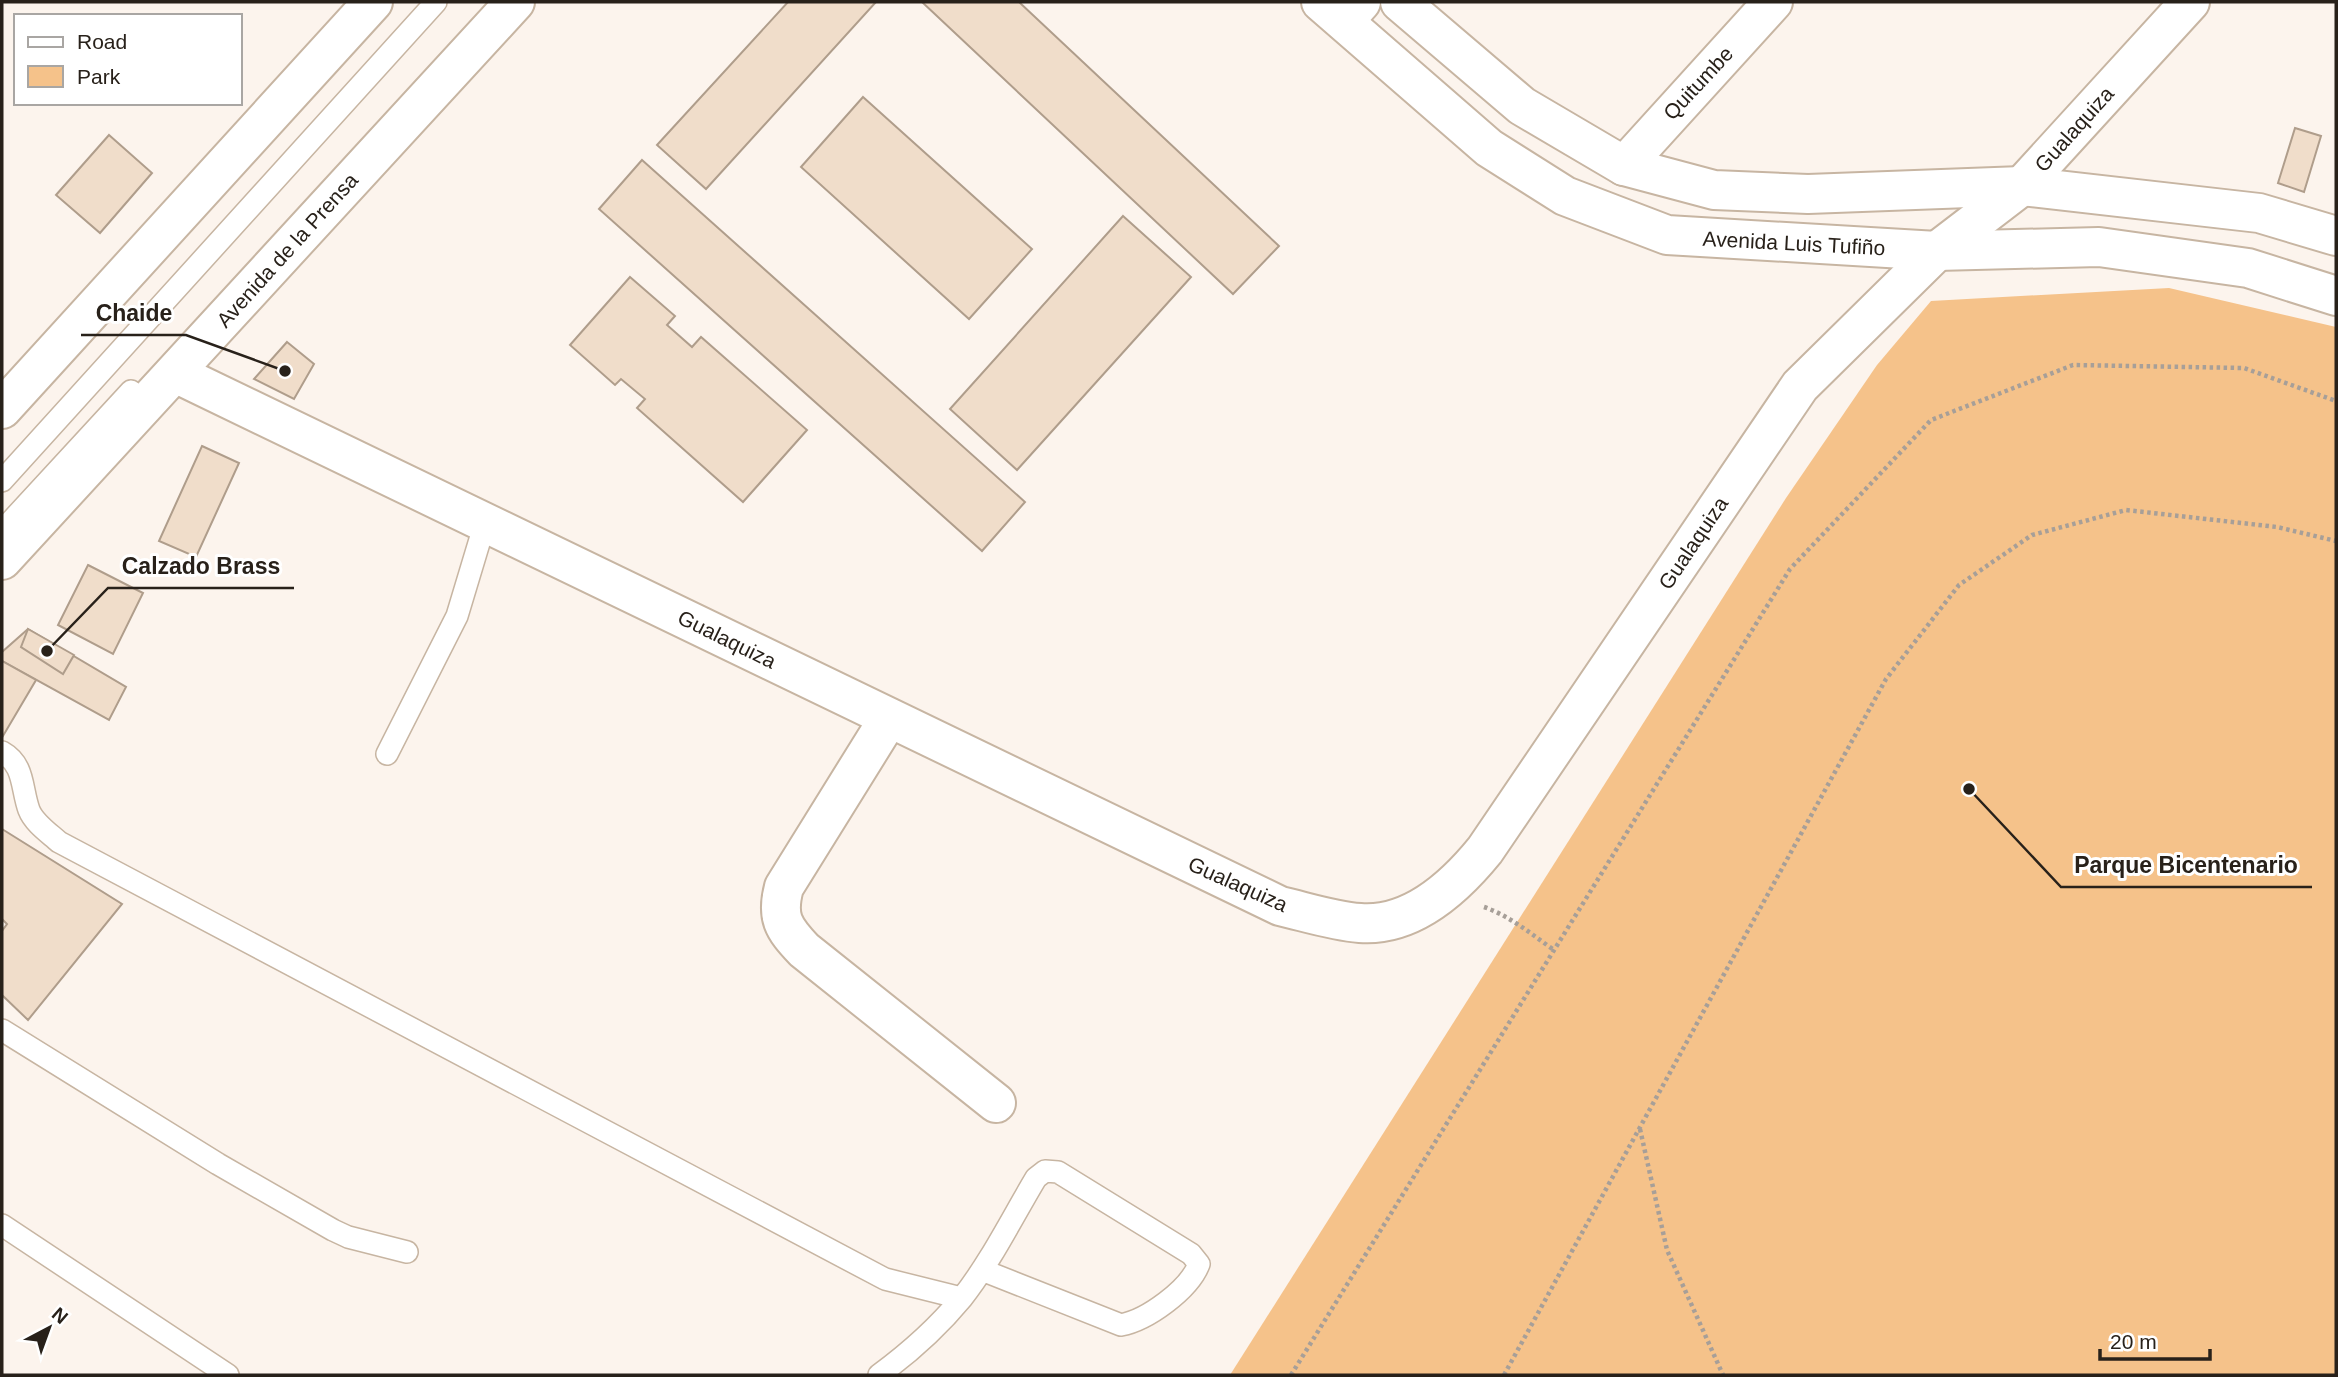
<svg xmlns="http://www.w3.org/2000/svg" width="2338" height="1377" font-family="Helvetica,sans-serif">
	<style>
		.green { fill: #f5c28a }
		.building { fill: #f0ddca; stroke: #af9d8b; stroke-width: 2 }
		.lines { fill: none; stroke-linecap: round; stroke-linejoin: round }
		.lane-casing { stroke: #c7b5a2; stroke-width: 24 }
		.street-casing { stroke: #c7b5a2; stroke-width: 42 }
		.secondary-casing { stroke: #c7b5a2; stroke-width: 42 }
		.primary-casing { stroke: #c7b5a2; stroke-width: 42 }
		.path { stroke: #a79f98; stroke-width: 4.5; stroke-dasharray: 3.5 3.5; stroke-linecap: butt }
		.lane { stroke: #fff; stroke-width: 21 }
		.street { stroke: #fff; stroke-width: 38 }
		.secondary { stroke: #fff; stroke-width: 38 }
		.primary { stroke: #fff; stroke-width: 38 }
		.labels { text-anchor: middle; dominant-baseline: central; stroke-width: 6; stroke-linejoin: round; paint-order: stroke }
		.street-label { font-size: 21px; fill: #28211a; stroke: #fff }
		.leader { fill: none; stroke: #28211a; stroke-width: 2.5 }
		.callout-dot { fill: #28211a; stroke: #fff; stroke-width: 2.5 }
		.callout-label { font-size: 23px; text-anchor: middle; font-weight: bold; fill: #28211a; stroke: #fff; stroke-width: 6; stroke-linejoin: round; paint-order: stroke }
	</style>
	<rect width="100%" height="100%" fill="#fcf4ed"/>
	<path class="green" d="M2169 288 2336 327V1375H1230L1786 498 1877 365 1931 301Z"/>
	<g class="building">
		<path d="M788 2H876L706 189 657 145Z"/>
		<path d="M922 2H1019L1279 246 1233 294Z"/>
		<path d="M863 97 1032 249 969 319 801 167Z"/>
		<path d="M2295 128 2321 136 2304 192 2278 183Z"/>
		<path d="M109 135 152 173 100 233 56 195Z"/>
		<path d="M642 160 1025 502 982 551 599 209Z"/>
		<path d="M1123 216 1191 277 1017 470 950 409Z"/>
		<path d="M630 277 675 316 667 325 692 347 701 337 807 430 743 502 637 408 645 399 621 379 615 385 570 345Z"/>
		<path d="M287 342 314 364 294 399 254 379Z"/>
		<path d="M202 446 239 463 196 557 159 541Z"/>
		<path d="M88 565 143 593 113 654 58 625Z"/>
		<path d="M28 629 126 687 109 720 2 661V652Z"/>
		<path d="M28 629 74 655 63 674 21 647Z"/>
		<path d="M2 661 36 680 3 736 2 735Z"/>
		<path d="M2 829 122 904 28 1020 2 995V931L7 924 2 919Z"/>
	</g>
	<g class="lines">
		<defs>
			<g id="lane">
				<path d="M2 481 436 2"/>
				<path d="M2 531 131 391"/>
				<path d="M2 752C25 765 21 788 29 810 34 823 49 833 59 842L885 1279 961 1298"/>
				<path d="M387 754 457 616 485 523"/>
				<path d="M2 1030 218 1164 333 1230 348 1237 407 1252"/>
				<path d="M2 1225 228 1375"/>
				<path d="M879 1375C909 1353 938 1327 962 1298 991 1261 1012 1218 1036 1178L1045 1171 1058 1172 1191 1254 1199 1264C1189 1290 1147 1320 1121 1325L982 1270"/>
			</g>
			<g id="street">
				<path d="M1344 21 1361 2"/>
				<path d="M1624 166 1773 2"/>
				<path d="M889 718 784 887C776 917 783 928 804 950L996 1103"/>
			</g>
			<path id="secondary" d="M175 373 1280 906C1306 912 1333 921 1360 923 1412 927 1455 887 1485 850L1800 386 1937 251 2022 186 2190 2"/>
			<g id="primary">
				<path d="M1321 2 1489 148 1565 196 1667 235 1937 251 2099 247 2248 268 2336 296"/>
				<path d="M1400 2 1522 106 1624 166 1714 190 1808 194 2022 186 2259 213 2336 236"/>
				<path d="M2 409 373 2"/>
				<path d="M2 560 515 2"/>
			</g>
		</defs>
		<use href="#lane" class="lane-casing"/>
		<use href="#street" class="street-casing"/>
		<use href="#secondary" class="secondary-casing"/>
		<use href="#primary" class="primary-casing"/>
		<g class="path">
			<path d="M1484 907C1510 916 1531 934 1554 950"/>
			<path d="M1640 1129 1667 1250 1723 1375"/>
			<path d="M1291 1375 1790 569 1931 420 2073 365 2244 368 2336 401"/>
			<path d="M1504 1375 1886 679 1959 585 2032 535 2126 510 2277 527 2336 541"/>
		</g>
		<use href="#lane" class="lane"/>
		<use href="#street" class="street"/>
		<use href="#secondary" class="secondary"/>
		<use href="#primary" class="primary"/>
	</g>
	<g class="labels">
		<g class="street-label">
			<text transform="translate(1698 83) rotate(-47)">Quitumbe</text>
			<text transform="translate(2074 129) rotate(-48)">Gualaquiza</text>
			<text transform="translate(1794 243) rotate(3)">Avenida Luis Tufiño</text>
			<text transform="translate(287 250) rotate(-48)">Avenida de la Prensa</text>
			<text transform="translate(1693 543) rotate(-56)">Gualaquiza</text>
			<text transform="translate(727 639) rotate(26)">Gualaquiza</text>
			<text transform="translate(1238 884) rotate(24)">Gualaquiza</text>
		</g>
	</g>
	<path class="leader" d="M285 371L186 335H81M47 651L108 588H294M1969 789L2061 887H2312"/>
	<g class="callout-dot">
		<circle cx="285" cy="371" r="7"/>
		<circle cx="47" cy="651" r="7"/>
		<circle cx="1969" cy="789" r="7"/>
	</g>
	<g class="callout-label">
		<text x="134" y="321">Chaide</text>
		<text x="201" y="574">Calzado Brass</text>
		<text x="2186" y="873">Parque Bicentenario</text>
	</g>
	<rect width="2338" height="1377" fill="none" stroke="#28211a" stroke-width="7"/>
	<rect x="14" y="14" width="228" height="91" fill="#ffffff" stroke="#a9a6a3" stroke-width="2"/>
	<rect x="28" y="37" width="35" height="10" fill="#ffffff" stroke="#a9a6a3" stroke-width="2"/>
	<text x="77" y="49" font-size="21" fill="#28211a">Road</text>
	<rect x="28" y="66" width="35" height="21" fill="#f5c28a" stroke="#a9a6a3" stroke-width="2"/>
	<text x="77" y="84" font-size="21" fill="#28211a">Park</text>
	<g transform="translate(49 1328) rotate(41)" stroke="#ffffff" stroke-width="5" paint-order="stroke">
	<path d="M0-5L12 26L0 18L-12 26Z" fill="#28211a"/>
	<text y="-10" font-size="19" font-weight="bold" text-anchor="middle" fill="#28211a">N</text>
	</g>
	<path d="M2100 1349v10h110v-10" fill="none" stroke="#28211a" stroke-width="3.5"/>
	<text x="2110" y="1349" font-size="21" fill="#28211a" stroke="#ffffff" stroke-width="5" paint-order="stroke">20 m</text>
</svg>
